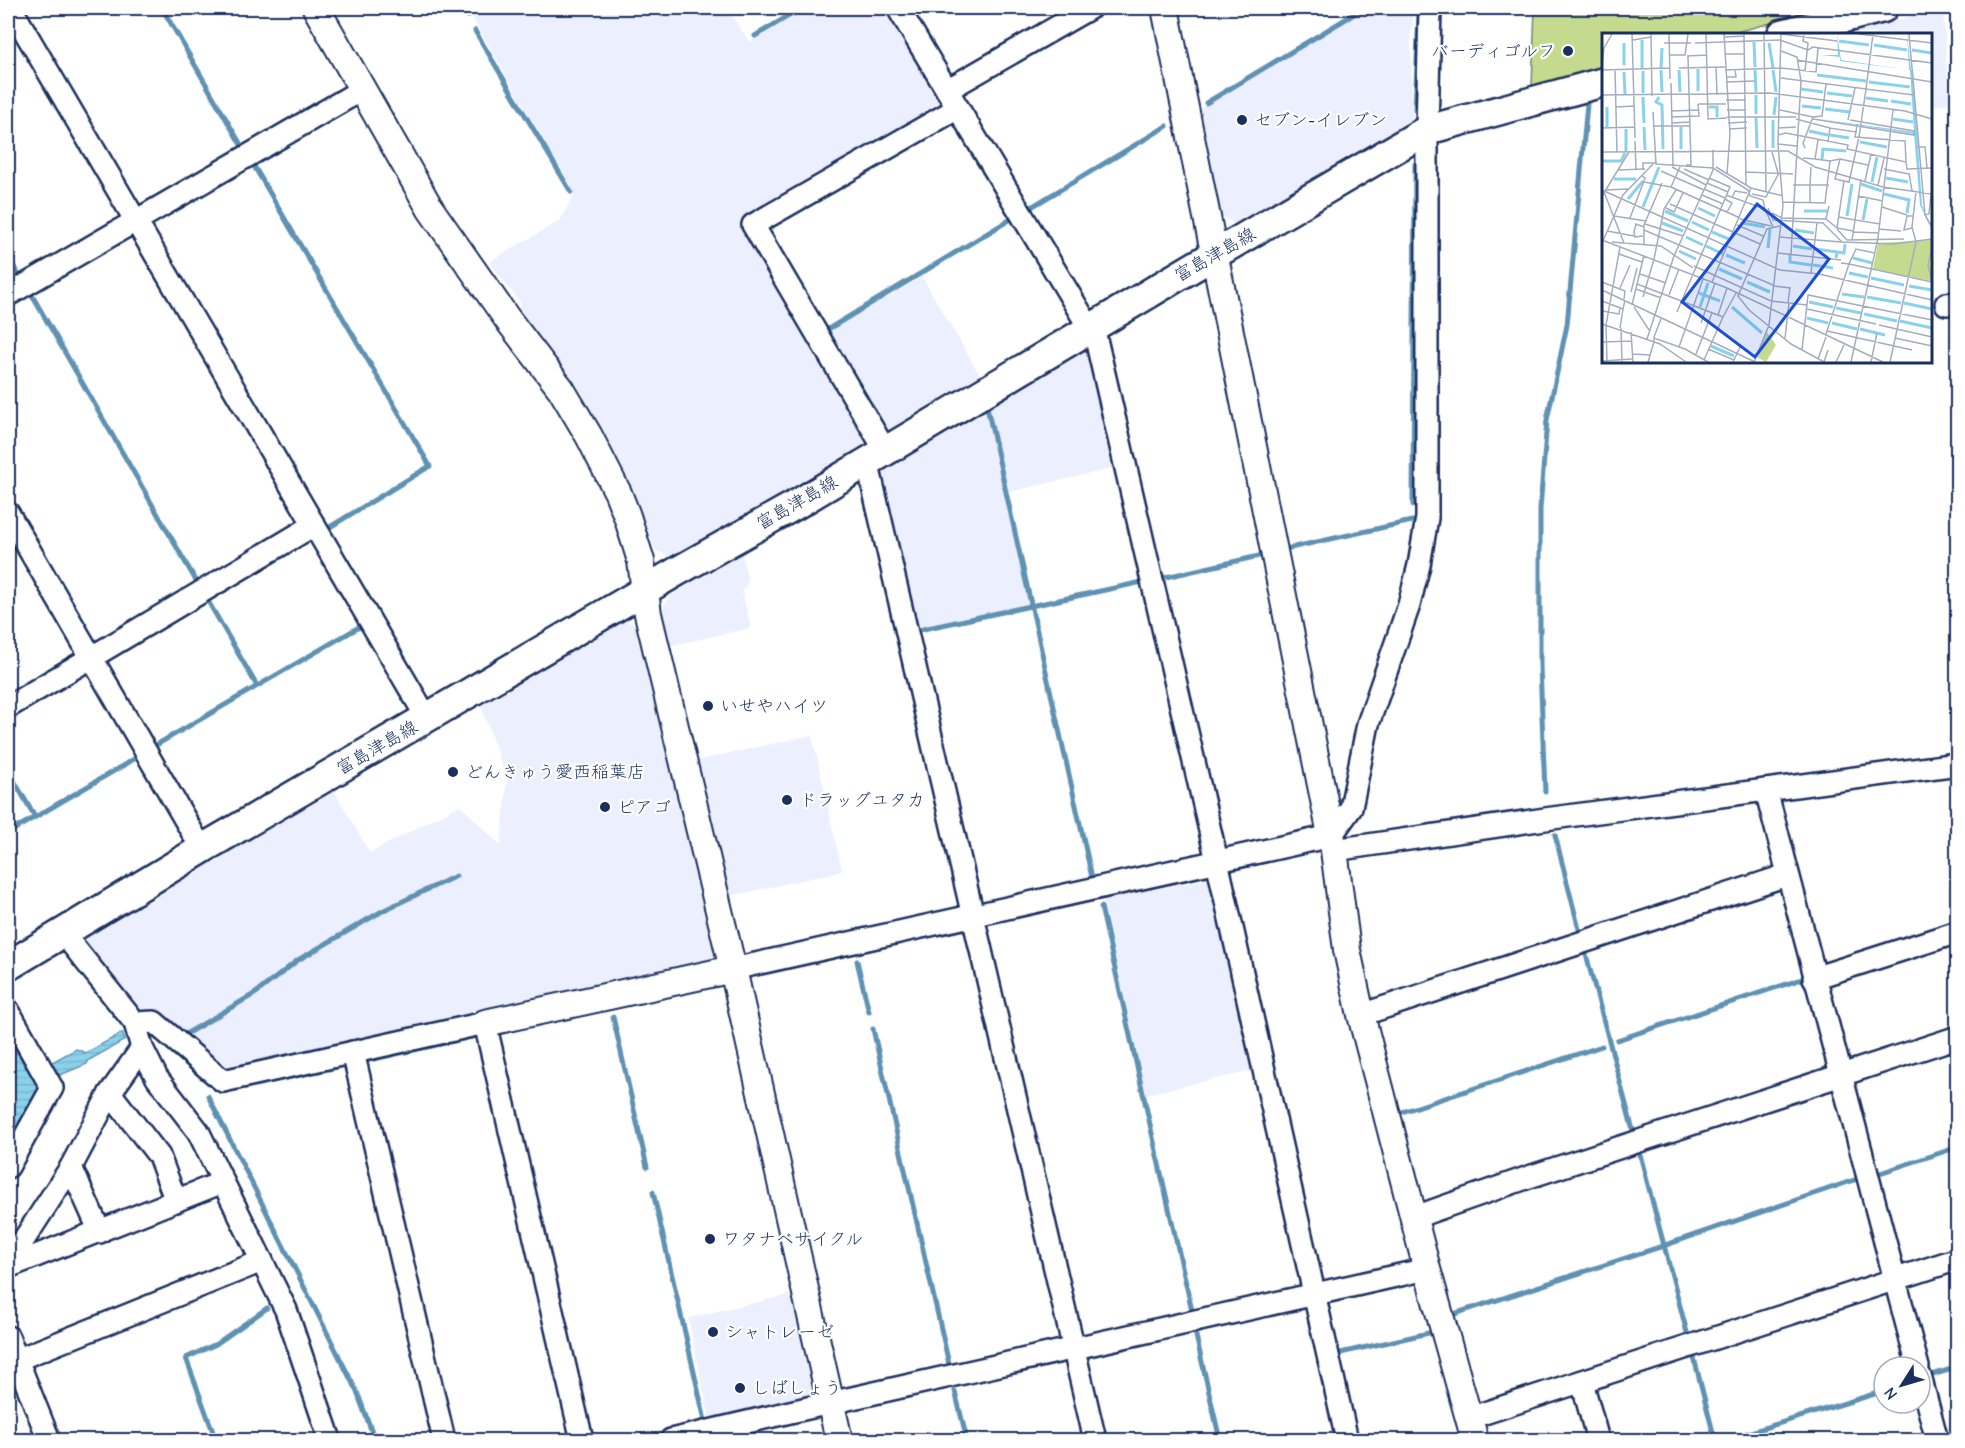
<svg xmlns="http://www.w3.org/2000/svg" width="1965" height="1448" font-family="'Comic Neue','Klee One',sans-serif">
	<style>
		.built { fill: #eceffe }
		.pitch { fill: #c4da8f; stroke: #708476; stroke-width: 1.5 }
		.water { fill: url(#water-rules); stroke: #5e91b3; stroke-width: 1.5 }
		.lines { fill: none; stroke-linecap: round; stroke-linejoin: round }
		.stream { stroke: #5e91b3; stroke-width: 5 }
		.minor-casing { stroke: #1b2f5e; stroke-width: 26 }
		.tertiary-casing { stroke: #1b2f5e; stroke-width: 30 }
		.secondary-casing { stroke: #1b2f5e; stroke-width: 33 }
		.minor { stroke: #fff; stroke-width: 21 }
		.tertiary { stroke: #fff; stroke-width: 26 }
		.secondary { stroke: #fff; stroke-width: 28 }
		.poi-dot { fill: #1b2f5e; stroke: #fff; stroke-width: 2 }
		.labels { text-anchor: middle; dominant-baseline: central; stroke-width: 4.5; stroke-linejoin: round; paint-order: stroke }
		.poi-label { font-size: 18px; fill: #1b2f5e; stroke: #fff; text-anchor: start }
		.street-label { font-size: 18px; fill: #1b2f5e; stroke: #fff }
		.inset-river { fill: none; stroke: #8ad2eb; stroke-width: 3 }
		.inset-road { fill: none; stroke: #a4acbf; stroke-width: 1.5 }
		.view { fill: #1d4ed8; fill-opacity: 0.15; stroke: #1d4ed8; stroke-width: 3 }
		.inset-edge { fill: none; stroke: #1b2f5e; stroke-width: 3 }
	</style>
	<defs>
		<pattern id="water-rules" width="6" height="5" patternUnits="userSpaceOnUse" patternTransform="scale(1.5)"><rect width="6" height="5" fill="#8ad2eb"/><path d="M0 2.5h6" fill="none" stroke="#76b5cc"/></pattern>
	</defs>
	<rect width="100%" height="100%" fill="#fff"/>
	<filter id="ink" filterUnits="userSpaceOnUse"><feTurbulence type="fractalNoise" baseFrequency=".0167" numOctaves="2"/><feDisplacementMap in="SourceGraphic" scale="12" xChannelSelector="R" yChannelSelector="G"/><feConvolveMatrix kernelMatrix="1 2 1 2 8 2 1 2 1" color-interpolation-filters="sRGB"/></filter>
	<g filter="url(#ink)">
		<g class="built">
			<path d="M471 8H726L750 42 807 8H892L951 106 749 225 873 439 673 558 655 550 629 483 571 384 516 312 521 304 489 262 560 221 575 193 472 17Z"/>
			<path d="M1368 8H1414L1411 36 1412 121 1236 225 1220 215 1201 108Z"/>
			<path d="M1943 8 1949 103 1931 107 1930 34H1844Z"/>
			<path d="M922 277 980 375 883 433 825 334Z"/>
			<path d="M1092 344 1123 466 1005 493 1030 605 910 631 875 474Z"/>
			<path d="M742 554 748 582 742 591 751 628 668 646 661 614 669 596Z"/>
			<path d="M625 621 640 626 715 954 710 964 227 1073 184 1037 257 995 282 974 330 943 385 912 449 882 461 874 383 907 280 969 254 992 182 1034 138 1014 78 941 334 791 370 853 460 805 501 846 507 781 481 706Z"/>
			<path d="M812 735 842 871 726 897 695 761Z"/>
			<path d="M1217 877 1261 1069 1146 1094 1103 900Z"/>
			<path d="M793 1294 816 1392 811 1399 711 1423 688 1318Z"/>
		</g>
		<path class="pitch" d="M1535 8H1830L1728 34H1604L1603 67 1532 86Z"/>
		<path class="water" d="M122 1033 125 1040 89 1060 87 1064 55 1077 36 1095 37 1104 8 1152V1036L26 1068 34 1072 76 1049 86 1053Z"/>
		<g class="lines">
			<g class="stream">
				<path d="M162 8 244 150"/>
				<path d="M467 8 468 16"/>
				<path d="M475 31 571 192"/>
				<path d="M755 36 802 8"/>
				<path d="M1206 103 1364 8"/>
				<path d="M1415 110 1419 13"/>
				<path d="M251 161 430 466 325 530 326 532"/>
				<path d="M1415 164 1413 505H1418"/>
				<path d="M1028 209 1167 126"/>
				<path d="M8 256 22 281"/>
				<path d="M29 290 199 586"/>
				<path d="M825 331 1016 216"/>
				<path d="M987 407 1093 882"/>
				<path d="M1290 548 1412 521"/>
				<path d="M1157 579 1259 556"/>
				<path d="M205 596 257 686"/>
				<path d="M914 631 1147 581"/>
				<path d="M151 748 366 623"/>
				<path d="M1945 755 1958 753"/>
				<path d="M8 770 35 817"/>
				<path d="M1545 792 1540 666V509L1547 420 1567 325 1587 104"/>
				<path d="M8 833 141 755"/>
				<path d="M1555 835 1581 937"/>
				<path d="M1101 907 1193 1315"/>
				<path d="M1584 947 1635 1138"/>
				<path d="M857 961 869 1012"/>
				<path d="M613 1017 647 1167"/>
				<path d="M873 1029 949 1364"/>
				<path d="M184 1035 256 993 298 960 384 910 456 876"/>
				<path d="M1617 1040 1808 977"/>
				<path d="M173 1052 214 1087 222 1092 347 1065"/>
				<path d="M365 1061 476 1036"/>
				<path d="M208 1096 357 1392 375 1440"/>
				<path d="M1399 1113 1602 1046"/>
				<path d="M1638 1147 1689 1340"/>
				<path d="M1874 1175 1958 1147"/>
				<path d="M653 1192 706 1425"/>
				<path d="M1454 1314 1663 1246 1860 1178"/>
				<path d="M1196 1336 1220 1440"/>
				<path d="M1692 1350 1715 1440"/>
				<path d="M1336 1354 1433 1332"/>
				<path d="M1926 1377 1958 1367"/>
				<path d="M955 1391 967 1440"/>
				<path d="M216 1440 186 1358 216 1344 267 1308"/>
				<path d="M1725 1440 1884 1391"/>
			</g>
			<defs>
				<g id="minor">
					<path d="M11 8 427 718"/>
					<path d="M898 8 1096 339 1217 861 1347 1440"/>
					<path d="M947 90 1090 8"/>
					<path d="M8 295 363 89"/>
					<path d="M1946 304 1958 303"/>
					<path d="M885 450 753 225 958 108"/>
					<path d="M867 461 1095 1440"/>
					<path d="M8 513 202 849"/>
					<path d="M8 707 314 525"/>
					<path d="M1334 850 1545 819 1766 790"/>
					<path d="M733 969 1331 836 1351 808 1368 724 1409 605 1419 565 1427 518V130L1430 8"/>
					<path d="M1814 978 1958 932"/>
					<path d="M8 1010 52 1088 8 1167"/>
					<path d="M1361 1015 1787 875"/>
					<path d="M135 1023 154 1022 223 1081 485 1023 582 1440"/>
					<path d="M142 1048 157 1078 198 1131 286 1310 330 1440"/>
					<path d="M353 1052 444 1440"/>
					<path d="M110 1093 159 1156 176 1201"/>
					<path d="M71 1167 100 1232"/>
					<path d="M1415 1217 1529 1177 1958 1037"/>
					<path d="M8 1264 71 1167 110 1093 142 1048 135 1023 63 933"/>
					<path d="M8 1267 223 1182"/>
					<path d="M8 1337 49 1440"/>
					<path d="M16 1360 262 1261"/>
					<path d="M1918 1367 1766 790 1958 764"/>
					<path d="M1920 1376 1937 1440"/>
					<path d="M1582 1382 1598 1440"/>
					<path d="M1469 1418 1958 1259"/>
					<path d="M671 1440 790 1412 1427 1269"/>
				</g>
				<g id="tertiary">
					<path d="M316 8 431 210 508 320 561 389 589 436 618 493 627 516 641 561 648 614 733 969 839 1440"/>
					<path d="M1165 8 1334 850 1347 950 1361 1015 1427 1269 1475 1440"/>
					<path d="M485 1023 733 969"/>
				</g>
				<g id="secondary">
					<path d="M1782 34 1883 8"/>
					<path d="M8 966 202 849 676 572 797 504 1190 269 1427 130 1604 82"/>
				</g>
			</defs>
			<use href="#minor" class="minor-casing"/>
			<use href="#tertiary" class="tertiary-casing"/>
			<use href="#secondary" class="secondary-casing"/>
			<use href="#minor" class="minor"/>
			<use href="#tertiary" class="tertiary"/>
			<use href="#secondary" class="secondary"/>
		</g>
	</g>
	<g class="poi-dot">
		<circle cx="1568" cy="51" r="6"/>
		<circle cx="1242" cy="120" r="6"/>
		<circle cx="708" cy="706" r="6"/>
		<circle cx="453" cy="772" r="6"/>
		<circle cx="787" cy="800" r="6"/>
		<circle cx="605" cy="807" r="6"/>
		<circle cx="710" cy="1239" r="6"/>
		<circle cx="713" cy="1332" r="6"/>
		<circle cx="740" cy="1388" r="6"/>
	</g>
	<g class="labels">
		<g class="poi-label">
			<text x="1556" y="51" text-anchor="end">バーディゴルフ</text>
			<text x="1254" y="120">セブン-イレブン</text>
			<text x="720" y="706">いせやハイツ</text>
			<text x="465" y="772">どんきゅう愛西稲葉店</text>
			<text x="799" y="800">ドラッグユタカ</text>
			<text x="617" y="807">ピアゴ</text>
			<text x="722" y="1239">ワタナベサイクル</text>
			<text x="725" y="1332">シャトレーゼ</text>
			<text x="752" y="1388">しばしょう</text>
		</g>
		<g class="street-label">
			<text transform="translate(1215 255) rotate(-30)">富島津島線</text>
			<text transform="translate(797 503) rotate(-30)">富島津島線</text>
			<text transform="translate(377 748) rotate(-30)">富島津島線</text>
		</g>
	</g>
	<g transform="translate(1602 33)">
		<rect width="330" height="330" fill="#fff"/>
		<path d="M330 207 329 248 271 236 276 210Z" fill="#c4da8f"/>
		<path d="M275 222a9 9 0 1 1 18 0a9 9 0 1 1-18 0ZM165 299 174 312 164 329 155 324Z" fill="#c4da8f"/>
		<path d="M235 1 239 27 307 37 305 1 309 37 330 39 311 37 320 172 330 198 318 172 312 101 211 85 312 99 308 37 238 28V24L219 22H236Z" fill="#8ad2eb"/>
		<path class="inset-river" d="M40 7V35M237 8 267 12M152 9 153 34M22 10V32M167 10 171 35M272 12 305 17M310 17 330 20M59 35 60 15M96 36V58M59 37 60 59M77 37 78 59M153 37 154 59M171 37 174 59M41 38V60M22 39 23 61M215 42 264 48M267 49 308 54M199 56 221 59M225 60 250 63M154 62V81M41 64 42 90M57 64 54 69 60 72 61 116M264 65 286 68M289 68 309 71M200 73 219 75M5 74V94M107 74H115V84M223 76 248 79M172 82 174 64M154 84 155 115M291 86 311 89M171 87V115M42 94 43 117M79 94V116M24 96V118M207 98 226 102M228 102 247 105M258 109 285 114M220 126 221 116 244 118M0 128H19L23 120M284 145 306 149M12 146H34M270 149 275 124M259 151 280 158M282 161 307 167 305 180M26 166 41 148M41 174 57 134M96 175 113 183M63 178 86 188M202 178H225M245 183 250 151M261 187 265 166M90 189 107 197M60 190 81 198M141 190 163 194M193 197 212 200M110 199 127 206M84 204 101 212M104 213 121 221M191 213 210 216M166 215 168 196M213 216 235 219M77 218 94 226M124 222 143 230M188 222V229L209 232M234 225 235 219 242 220 243 211M251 225 270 230M211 232 231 235M117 236 140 246M247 240 266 244M269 245 302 252M145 249 168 259M307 253 330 257M97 260 118 268M240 261 262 264M265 264 299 270M207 269 231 274M302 270 330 276M98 274 106 250M130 274 160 300M234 275 259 280M262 281 295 288M205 285 226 290M298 288 330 295M230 290 255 296M258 296 283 302M109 313 132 323"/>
		<path class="inset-road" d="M30 1 33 105M49 1 50 63M67 1 68 46M104 1 106 86 125 85M122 1 128 101 125 141M142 1 144 152M162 1 164 158M179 1 235 8M257 1 330 10M307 1 323 182M202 2 201 8 206 10 203 38M123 4 142 3M31 7 49 4M62 10H89M93 10 178 7 206 17 211 14 330 30M179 18 195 24 199 48 189 221M123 21H143M68 22H83L86 1M85 23 105 22M195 27 330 49M0 32 2 15 10 1M114 34 115 62M77 35 123 34M0 37 68 35M13 37 15 119M123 37 179 35 214 39 216 15M124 44H134L133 36M179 45 264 56 271 1M124 49 153 48M69 50 71 132M0 62 168 60 303 78 330 86M124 67H144M96 71H124M14 74 32 73M125 77H144M178 77 211 84M69 78 97 77M51 79 54 131 111 135 146 157 148 163 161 167 163 176M69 84 97 83 96 71M125 84H194M194 86 228 95M211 86 312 102V98L248 87M246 87 253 55M70 90 88 89M126 90 145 89M51 93H88M0 95 33 94M176 95 194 94M127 96 145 95M254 99 253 104 303 108 304 129M176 102 184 100 246 112 245 116 304 129 305 136 330 135M33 108 34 137M226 109 228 95 254 99 255 91M176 111 195 113M316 114H323L325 135M203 115 201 110 211 84 220 83 224 51M0 119 186 118 213 134 281 154 330 161M170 119 176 140M201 125 213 126 216 107M238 126 266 132M228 128 238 126 233 146 242 148M84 132H89L86 23M70 134 104 152M78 134 69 154 138 185M114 134 149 155 181 163M41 136V130H55M82 136 107 147M282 136 307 141M16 137 43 136M59 138 102 157M144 139 191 141M307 140 310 158M259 146 253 187 278 191M263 148 269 121M42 149 69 154M105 150 126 159M191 152H208L209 134M276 152 282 125M102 156 123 165M0 157 178 237 217 241 330 267M4 157 26 156M2 159 22 210M150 161 164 164 177 140M329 161 327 181 323 182 330 194M100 162 121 171M124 162 163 176 171 194M0 163 27 119M256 163 281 168M130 165 133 158 145 160M123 166 130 170 125 179M181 169 223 170 228 128 213 126M208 170V152H227M68 171 158 211M227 173 224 186 235 195M280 174 305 182M64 175 72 179 81 160M166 175 171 187 221 190 240 209 177 204M170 180 180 185 224 186M12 183 44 188M237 184 253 187 250 207M28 185 43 145 40 143M138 186 169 193M43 191 81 203M135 192 161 203M178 193 165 196 136 263 147 277 189 311 222 329 226 317M310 195 302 197 305 183H311M235 196 245 207 302 206M277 196 299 198M42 197 171 252M5 198 32 203M251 198 235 195 242 148 247 149 257 104 264 56 312 62M251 199 277 200M41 203 33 204 32 199 34 191 42 194M0 207 125 255 281 329M1 208 21 162 51 131M10 209 59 213 91 235M240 209 292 211 330 206M42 211V192L60 150M330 215 326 232 330 248M175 220 239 227M273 220 254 216 247 231 330 249M17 221 40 229M52 226 62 176 74 157M92 233 169 268 205 272M209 240 215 190M38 241 64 250M0 249 23 258 22 266M110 249 149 155M35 251 121 284 102 327M171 253 188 255 186 269M18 255 28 232M34 256 59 265M0 257 153 329M29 259 35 235M67 262 77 236M41 264 52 226M0 268 21 276 23 267M30 272 42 222M32 274 47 297M205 276 274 291M0 278 17 281 18 275M75 279 128 154 107 145M116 282 125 255M121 284 134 260M99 290 113 250M0 291 58 311 84 329M277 292 330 304M18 295 21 276M19 295 20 329M225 298 310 317M29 299 31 329M224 301 247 231 239 230M52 304 59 286M183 305 187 270M293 305 330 313M45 306 72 223 111 137V117M0 309 29 308M52 309V305L83 316 106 329M77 314 101 246M106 316 132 327M200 317 206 262 330 287M30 321 48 322M94 321 110 280M216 326 224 304M0 328 30 326M5 329 4 292 18 214M46 329 52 309M131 329 139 312M152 329 167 292 181 173 176 111 179 1M234 329 242 312M249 329 276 205 291 77M269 329 275 300M288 329 314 209 310 194 314 158"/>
		<path class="view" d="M155 171 227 226 153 324 80 269Z"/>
		<rect width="330" height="330" class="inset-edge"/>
	</g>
	<rect width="1965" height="1448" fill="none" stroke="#fff" stroke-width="30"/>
	<rect x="15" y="15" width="1935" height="1418" fill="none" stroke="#1b2f5e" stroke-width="2" filter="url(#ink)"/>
	<g transform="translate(1902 1385) rotate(233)"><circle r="28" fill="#ffffff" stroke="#a4acbf" stroke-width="1.5"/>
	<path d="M0-4.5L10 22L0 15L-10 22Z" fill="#1b2f5e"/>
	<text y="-9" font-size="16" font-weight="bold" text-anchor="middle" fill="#1b2f5e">N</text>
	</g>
</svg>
